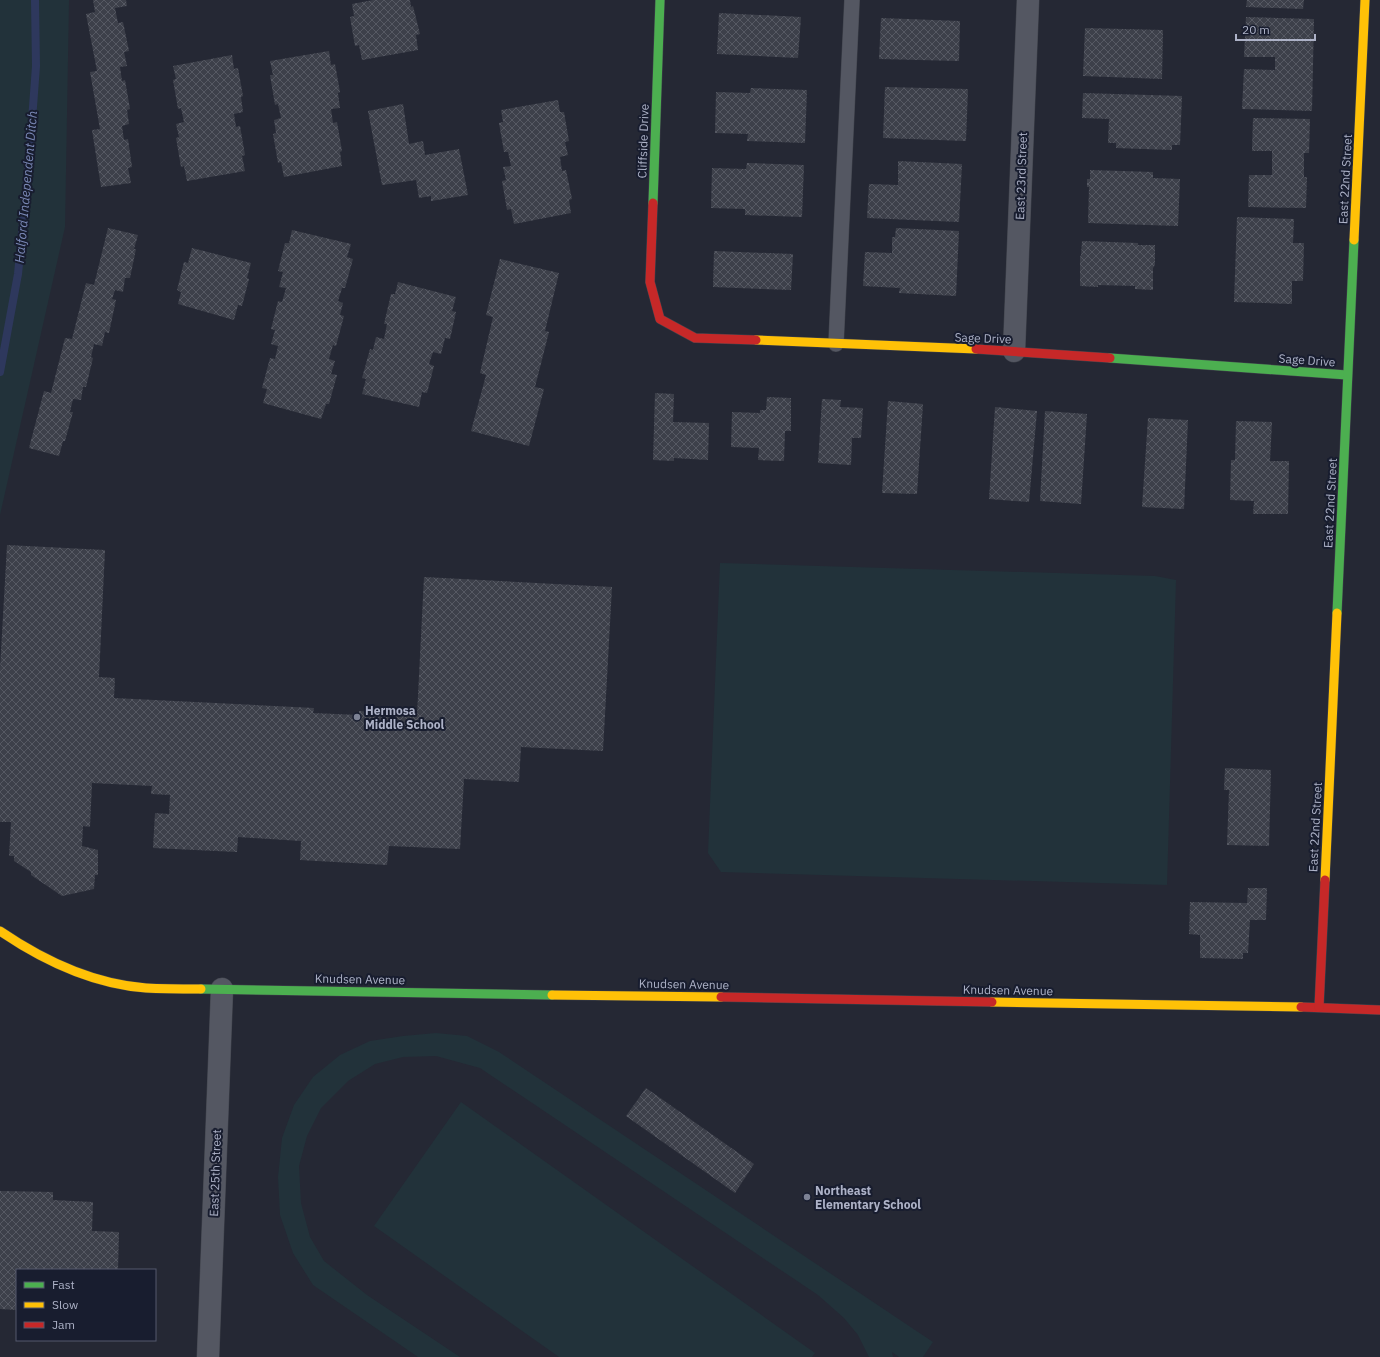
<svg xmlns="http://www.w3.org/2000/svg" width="1380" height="1357" font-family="'IBM Plex Sans',sans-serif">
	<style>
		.green { fill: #22323a }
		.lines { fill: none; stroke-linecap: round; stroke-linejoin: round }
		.stream { stroke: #2e385d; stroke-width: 8 }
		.building { fill: url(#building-cross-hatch) }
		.lane-casing { stroke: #41444d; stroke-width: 16 }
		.street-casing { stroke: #41444d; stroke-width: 23 }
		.fast-casing { stroke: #41444d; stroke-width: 10 }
		.slow-casing { stroke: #41444d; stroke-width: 10 }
		.jam-casing { stroke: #41444d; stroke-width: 10 }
		.lane { stroke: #545762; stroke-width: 15 }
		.street { stroke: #545762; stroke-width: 22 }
		.fast { stroke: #4caf50; stroke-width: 9 }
		.slow { stroke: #ffc107; stroke-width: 9 }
		.jam { stroke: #c62828; stroke-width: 9 }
		.poi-dot { fill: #7d8294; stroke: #181d2f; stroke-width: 1.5 }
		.labels { text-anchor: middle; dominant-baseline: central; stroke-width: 4; stroke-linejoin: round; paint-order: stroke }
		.street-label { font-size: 12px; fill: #adb2c7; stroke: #181d2f }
		.poi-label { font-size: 12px; font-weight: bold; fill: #adb2c7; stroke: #181d2f; text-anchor: start }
		.water-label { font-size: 13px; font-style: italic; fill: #7a88b6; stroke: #181d2f }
	</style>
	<defs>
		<pattern id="building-cross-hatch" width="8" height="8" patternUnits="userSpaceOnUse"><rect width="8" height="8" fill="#3d404a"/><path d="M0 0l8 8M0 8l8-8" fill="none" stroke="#565963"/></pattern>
	</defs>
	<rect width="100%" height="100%" fill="#252834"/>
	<g class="green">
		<path d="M0 0H69L65 227 0 515Z"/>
		<path d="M720 563 1155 576 1176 580 1167 885 721 872 708 853Z"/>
		<path d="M436 1033 467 1036 499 1052 933 1342 923 1357H899L892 1352 893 1357H869L858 1335 844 1318 818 1295 480 1068 436 1056 403 1057 375 1064 348 1081 321 1108 307 1136 299 1166 301 1203 310 1237 324 1261 367 1295 460 1357H418L313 1285 293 1253 280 1215 278 1177 282 1138 294 1105 313 1077 340 1055 370 1041 403 1036Z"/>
		<path d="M461 1102 815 1353 812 1357H559L374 1226Z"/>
	</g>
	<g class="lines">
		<path class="stream" d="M0 372 18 274 29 161 36 66 35 0"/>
	</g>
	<g class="building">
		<path d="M93 0H126L127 6 115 8 118 23 123 22 129 51 124 52 127 66 120 67 122 81 125 80 130 109 127 110 129 124 122 126 124 140 128 139 132 167 128 168 131 183 101 187 92 130 100 129 90 72 97 71 86 14 95 12Z"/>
		<path d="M373 0H410L411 7 413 6 420 34 416 35 418 50 362 60 359 45 355 46 350 17 354 16 352 4Z"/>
		<path d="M1247 0H1304L1303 9 1246 7Z"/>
		<path d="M719 13 801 17 798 58 717 54Z"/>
		<path d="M1246 17 1314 19 1312 111 1242 109 1244 69 1275 70V57H1244Z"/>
		<path d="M881 18 960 21 959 61 879 59Z"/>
		<path d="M1085 28 1163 30 1162 79 1083 76Z"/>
		<path d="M329 51 331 65 335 64 340 92 338 93 340 108 331 109 333 123 337 122 342 151 340 152 342 166 284 177 281 162 278 163 273 134 276 133 274 120 281 118 278 104 275 105 270 75H273L270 61Z"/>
		<path d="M232 55 234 69 238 68 243 96 241 97 243 112 234 114 236 127 240 126 245 155 242 156 245 171 187 181 184 166 181 167 176 138 179 137 176 124 184 122 181 108 178 109 173 80 176 79 173 66Z"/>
		<path d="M885 87 968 89 966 141 883 138Z"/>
		<path d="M751 88 807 90 805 143 747 141 748 134 715 133 716 92 750 93Z"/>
		<path d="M1083 93 1182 96 1180 145H1172V150L1116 148V143H1108L1109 119 1082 118Z"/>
		<path d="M558 100 560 112H564L569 141 565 142 568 155 560 157 562 171 566 170 572 199 569 200 571 213 514 224 511 209 507 210 502 181 506 180 503 167 511 166 508 152H504L499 123 503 122 501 110Z"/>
		<path d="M403 104 409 144 423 141 425 155 459 149 468 195 431 201V196L419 198 416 180 382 185 368 111Z"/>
		<path d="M1253 118 1310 119 1309 153H1304V177H1307L1306 208 1248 207 1249 175H1272V151H1252Z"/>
		<path d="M898 161 962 164 959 222 867 218 869 184 898 185Z"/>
		<path d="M747 163 804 165 802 217 745 215V209L711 208 712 168 746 169Z"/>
		<path d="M1090 170 1153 172V178L1180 179 1178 226 1088 223 1089 187H1087V179H1090Z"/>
		<path d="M1237 217 1294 219 1293 243H1304L1303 281H1292V304L1234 302Z"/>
		<path d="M108 228 138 235 134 249H136L130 278H125L123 292 115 290 112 299 116 300 109 333 105 332 102 346 94 344 91 357 93 358 86 387H83L81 400 73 399 70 412H73L65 441H63L59 456 29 448 44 391 51 393 65 338 72 339 86 283 94 285Z"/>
		<path d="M896 228 959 231 956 296 899 293 900 288 863 286 865 252 892 253V237H895Z"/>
		<path d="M292 230 351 244 347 257 353 259 345 288H342L338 301 343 303 340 315 344 316 336 346 333 345 329 359 335 361 331 374 337 375 329 404H326L321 419 263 403 267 389 262 388 270 358 275 359 278 346 271 344 275 330 271 329 278 301 282 302 286 288 279 287 283 272 278 271 285 243H289Z"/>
		<path d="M1082 241 1138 243V245H1155V265L1153 268V290L1135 289V286L1098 285V287L1080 286V257L1081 255Z"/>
		<path d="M192 248 251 263 247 278 249 279 242 306 238 305 234 320 178 304 181 292 177 290 184 262 188 263Z"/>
		<path d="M714 251 793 254 791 290 713 287Z"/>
		<path d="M500 259 559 273 545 331 549 332 535 387 544 389 529 446 471 431 486 375 480 373 493 317 486 315Z"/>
		<path d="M398 282 456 297 452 311 456 312 450 339 445 338 441 354 433 352 429 364 434 366 427 393 422 392 419 407 362 394 366 379 362 378 370 349 373 350 376 337 384 339 387 324H384L391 294H395Z"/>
		<path d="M655 393 674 394 673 422 709 423 708 460 674 458V461L653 460Z"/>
		<path d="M767 397 791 398V431H785L784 461 758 460 759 448 731 447 732 412 760 413V410H766Z"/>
		<path d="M822 399 841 400 840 407 863 408 861 438H852L851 465 818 463Z"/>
		<path d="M888 401 923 404 917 494 882 493Z"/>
		<path d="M995 407 1037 411 1029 502 989 499Z"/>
		<path d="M1045 411 1087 414 1081 504 1040 501Z"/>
		<path d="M1148 418 1188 420 1184 509 1142 507Z"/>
		<path d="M1236 421 1272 422 1270 461H1289L1288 514H1253L1254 501 1230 500 1231 460H1235Z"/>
		<path d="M7 545 105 550 99 677 115 678 114 698 314 708 313 713 359 715V711L417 715 424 577 612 587 603 751 521 747 519 782 464 779 460 849 389 846 387 865 300 860 301 841 238 837 237 852 153 848 155 813 169 814 170 795 151 794 152 786 92 783 90 827 83 826 82 846 98 850V875H95L94 889 62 896 31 875V872L14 861V856H9L11 822H0V669Z"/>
		<path d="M1225 768 1271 770 1269 846 1227 845 1229 790H1224Z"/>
		<path d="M1248 888H1267L1266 920H1250L1248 953H1243V959L1200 958V935L1189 934 1190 902 1247 903Z"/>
		<path d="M646 1088 754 1164 735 1193 626 1116Z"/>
		<path d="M0 1191 53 1192V1200L93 1202 92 1231 119 1232 118 1270H17V1310L0 1309Z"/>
	</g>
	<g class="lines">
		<defs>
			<path id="lane" d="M836 344 852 0"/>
			<g id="street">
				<path d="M1014 351 1028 0"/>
				<path d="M208 1357 222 989"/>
			</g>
			<g id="fast">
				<path d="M653 203 660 0"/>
				<path d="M1110 358 1347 375"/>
				<path d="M1337 613 1354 240"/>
				<path d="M201 989 552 995"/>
			</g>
			<g id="slow">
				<path d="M1354 240 1365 0"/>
				<path d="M756 340 976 349"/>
				<path d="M1325 880 1337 613"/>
				<path d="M0 931C44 961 92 984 146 988 164 989 183 989 201 989"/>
				<path d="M552 995 721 997"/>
				<path d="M992 1002 1301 1007"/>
			</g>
			<g id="jam">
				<path d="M653 203 650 282 660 319 695 338 756 340"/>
				<path d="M976 349 1110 358"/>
				<path d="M721 997 992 1002"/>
				<path d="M1301 1007 1380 1010"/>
				<path d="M1319 1007 1325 880"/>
			</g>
		</defs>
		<use href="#lane" class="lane-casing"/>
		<use href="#street" class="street-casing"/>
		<use href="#fast" class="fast-casing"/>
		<use href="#slow" class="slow-casing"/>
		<use href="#jam" class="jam-casing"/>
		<use href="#lane" class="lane"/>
		<use href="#street" class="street"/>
		<use href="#fast" class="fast"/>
		<use href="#slow" class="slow"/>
		<use href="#jam" class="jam"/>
	</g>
	<g class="poi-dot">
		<circle cx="357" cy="717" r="4"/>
		<circle cx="807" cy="1197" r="4"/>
	</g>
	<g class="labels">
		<g class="street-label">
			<text transform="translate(643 141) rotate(-88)">Cliffside Drive</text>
			<text transform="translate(1021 176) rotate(-88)">East 23rd Street</text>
			<text transform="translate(1345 179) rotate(-87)">East 22nd Street</text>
			<text transform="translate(983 338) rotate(2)">Sage Drive</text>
			<text transform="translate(1307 360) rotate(4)">Sage Drive</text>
			<text transform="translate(1330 503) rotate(-87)">East 22nd Street</text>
			<text transform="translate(1315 827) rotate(-87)">East 22nd Street</text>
			<text transform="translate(360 979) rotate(1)">Knudsen Avenue</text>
			<text transform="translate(684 984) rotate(1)">Knudsen Avenue</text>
			<text transform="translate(1008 990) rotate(1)">Knudsen Avenue</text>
			<text transform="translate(215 1173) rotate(-88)">East 25th Street</text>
		</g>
		<g class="poi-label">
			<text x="365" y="710">Hermosa<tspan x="365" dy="14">Middle School</tspan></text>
			<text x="815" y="1190">Northeast<tspan x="815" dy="14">Elementary School</tspan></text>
		</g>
		<g class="water-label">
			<text transform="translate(26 187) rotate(-85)">Halford Independent Ditch</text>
		</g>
	</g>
	<rect x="16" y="1269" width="140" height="72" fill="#181d2f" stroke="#54596c"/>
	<rect x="24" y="1282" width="20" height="6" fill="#4caf50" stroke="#54596c"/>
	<text x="52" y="1289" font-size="12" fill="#adb2c7">Fast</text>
	<rect x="24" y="1302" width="20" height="6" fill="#ffc107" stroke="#54596c"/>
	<text x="52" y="1309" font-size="12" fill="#adb2c7">Slow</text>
	<rect x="24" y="1322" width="20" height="6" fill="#c62828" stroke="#54596c"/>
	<text x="52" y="1329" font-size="12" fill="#adb2c7">Jam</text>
	<path d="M1236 34v6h79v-6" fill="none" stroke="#adb2c7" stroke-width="2"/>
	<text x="1242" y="34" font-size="12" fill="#adb2c7" stroke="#181d2f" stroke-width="3" paint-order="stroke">20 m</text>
</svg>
